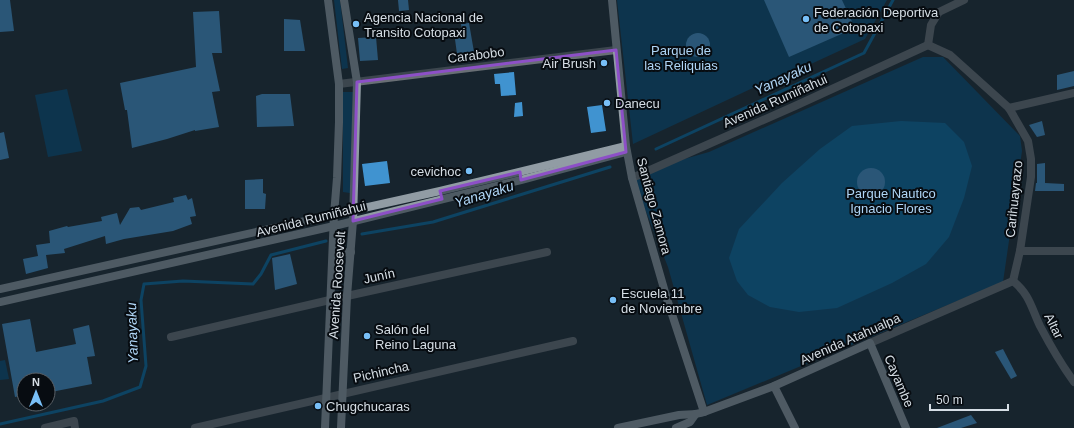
<svg xmlns="http://www.w3.org/2000/svg" width="1074" height="428" font-family="Helvetica,sans-serif">
	<style>
		.green { fill: #014873 }
		.water { fill: #0068a2 }
		.lines { fill: none; stroke-linecap: round; stroke-linejoin: round }
		.stream { stroke: #0068a2; stroke-width: 3 }
		.building { fill: #4093d0 }
		.street { stroke: #696f75; stroke-width: 8 }
		.secondary { stroke: #919ca4; stroke-width: 8 }
		.marked { fill: none; stroke: #8d50c7; stroke-width: 3; stroke-linejoin: round }
		.poi-dot { fill: #78bff7; stroke: #070c11; stroke-width: 1.5 }
		.labels { text-anchor: middle; dominant-baseline: central; stroke-width: 4; stroke-linejoin: round; paint-order: stroke }
		.poi-label { font-size: 13px; fill: #d6dee5; stroke: #070c11; text-anchor: start }
		.park-label { font-size: 13px; fill: #afd5f6; stroke: #070c11 }
		.street-label { font-size: 13px; fill: #d6dee5; stroke: #070c11 }
		.water-label { font-size: 14px; font-style: italic; fill: #b0d6f7; stroke: #070c11 }
	</style>
	<rect width="100%" height="100%" fill="#17242e"/>
	<g class="green">
		<path d="M334 0H340L348 68 342 69Z"/>
		<path d="M617 0H887L865 39 785 76 783 74 633 144Z"/>
		<path d="M923 57H943L1020 136 1022 151 1003 282 707 405 668 267 631 174 709 152Z"/>
		<path d="M67 89 82 151 48 157 35 95Z"/>
		<path d="M343 92H353L350 193 343 192Z"/>
		<path d="M5 360 9 379 0 380V361Z"/>
	</g>
	<path class="water" d="M901 121 945 123 964 142 972 166 964 198 949 237 926 264 892 283 837 308 799 312 770 307 748 295 737 281 729 258 739 229 782 183 820 149 852 126Z"/>
	<g class="lines">
		<g class="stream">
			<path d="M656 149 864 53 893 0"/>
			<path d="M362 234 433 222 610 167"/>
			<path d="M0 424 103 401 140 387 146 366 141 300 144 284 183 281 253 284 261 274 271 255 326 241"/>
		</g>
	</g>
	<g class="building">
		<path d="M0 0H10L14 31 0 32Z"/>
		<path d="M398 0H408L409 10 399 11Z"/>
		<path d="M764 0H842L855 28 789 57Z"/>
		<path d="M219 11 222 53H212L220 91 212 92 219 127 195 131V130L167 139 132 148 127 110H125L120 83 196 67 193 12Z"/>
		<path d="M284 19 300 20 305 51H284Z"/>
		<path d="M469 23 474 52 457 54 454 32 462 31 461 24Z"/>
		<circle cx="698" cy="45" r="12"/>
		<path d="M376 37 378 60 360 61 358 38Z"/>
		<path d="M1074 71V86L1057 90V75Z"/>
		<path d="M514 72 516 95 501 96 500 84H495L494 74Z"/>
		<path d="M262 94H290L294 126 257 127 256 96Z"/>
		<path d="M522 102 523 116 514 117 515 103Z"/>
		<path d="M602 105 606 131 591 133 587 107Z"/>
		<path d="M1042 121 1045 135 1037 137 1029 125Z"/>
		<path d="M4 132 9 158 0 160V133Z"/>
		<path d="M387 161 390 183 365 186 362 164Z"/>
		<path d="M1045 163V183L1064 184V191H1035L1036 183H1037V164Z"/>
		<circle cx="871" cy="182" r="14"/>
		<path d="M263 179V193L266 194 265 209H245V180Z"/>
		<path d="M186 195 188 200 192 198 196 216 190 217 192 224 173 231 124 239 106 244 105 236 64 249 65 253 46 255 48 268 26 274 23 259 38 256 36 245 50 243 49 231 67 226 68 227 102 221 101 217 117 213 120 225 130 208 139 207 141 210 174 202 173 198Z"/>
		<path d="M290 254 297 284 275 290 272 258Z"/>
		<path d="M30 319 36 352 76 344 73 329 89 325 95 356 87 357 92 384 51 392 49 380H24V395L15 397 2 324Z"/>
		<path d="M1003 349 1017 376 1011 379 995 352Z"/>
		<path d="M971 415 977 423 961 428H937Z"/>
	</g>
	<g class="lines">
		<g class="street">
			<path d="M928 45 950 55 1009 108 1028 141 1031 159V177L1020 251 1013 281"/>
			<path d="M928 45 931 25 939 12 964 0"/>
			<path d="M339 84 616 50"/>
			<path d="M1009 108 1074 93"/>
			<path d="M632 178 795 106 928 45"/>
			<path d="M1020 251H1074"/>
			<path d="M1013 281C1030 295 1031 307 1040 326 1050 345 1061 364 1074 382"/>
			<path d="M171 337 347 296 547 252"/>
			<path d="M870 343 1013 281"/>
			<path d="M45 428 74 421 75 428"/>
			<path d="M195 428 573 341"/>
		</g>
		<g class="secondary">
			<path d="M612 0 626 146 632 178 667 299 704 412"/>
			<path d="M333 253 351 252"/>
			<path d="M0 289 440 191 626 146"/>
			<path d="M0 302 334 226 521 180 626 152"/>
			<path d="M774 386 795 428"/>
			<path d="M325 428 334 215 337 178 339 122V84L328 0"/>
			<path d="M341 428 347 296 353 221 357 82 344 0"/>
			<path d="M618 428 679 415C688 414 696 415 704 412L774 386 870 343 906 428"/>
			<path d="M676 428 690 422 695 415"/>
		</g>
	</g>
	<path d="M0 0H1074V428H0ZM616 50 626 152 521 180 520 172 440 191 442 199 353 221 357 82Z" fill="#17242e" fill-opacity=".55" fill-rule="evenodd"/>
	<path class="marked" d="M616 50 626 152 521 180 520 172 440 191 442 199 353 221 357 82Z"/>
	<g class="poi-dot">
		<circle cx="806" cy="19" r="4"/>
		<circle cx="356" cy="24" r="4"/>
		<circle cx="604" cy="63" r="4"/>
		<circle cx="607" cy="103" r="4"/>
		<circle cx="469" cy="171" r="4"/>
		<circle cx="613" cy="300" r="4"/>
		<circle cx="367" cy="336" r="4"/>
		<circle cx="318" cy="406" r="4"/>
	</g>
	<g class="labels">
		<g class="poi-label">
			<text x="814" y="12">Federación Deportiva<tspan x="814" dy="15">de Cotopaxi</tspan></text>
			<text x="364" y="17">Agencia Nacional de<tspan x="364" dy="15">Transito Cotopaxi</tspan></text>
			<text x="596" y="63" text-anchor="end">Air Brush</text>
			<text x="615" y="103">Danecu</text>
			<text x="461" y="171" text-anchor="end">cevichoc</text>
			<text x="621" y="293">Escuela 11<tspan x="621" dy="15">de Noviembre</tspan></text>
			<text x="375" y="329">Salón del<tspan x="375" dy="15">Reino Laguna</tspan></text>
			<text x="326" y="406">Chugchucaras</text>
		</g>
		<g class="park-label">
			<text x="681" y="50">Parque de<tspan x="681" dy="15">las Reliquias</tspan></text>
			<text x="891" y="193">Parque Nautico<tspan x="891" dy="15">Ignacio Flores</tspan></text>
		</g>
		<g class="street-label">
			<text transform="translate(476 55) rotate(-7)">Carabobo</text>
			<text transform="translate(775 101) rotate(-24)">Avenida Rumiñahui</text>
			<text transform="translate(1014 199) rotate(-84)">Carihuayrazo</text>
			<text transform="translate(654 206) rotate(75)">Santiago Zamora</text>
			<text transform="translate(311 219) rotate(-14)">Avenida Rumiñahui</text>
			<text transform="translate(379 276) rotate(-12)">Junín</text>
			<text transform="translate(337 285) rotate(-86)">Avenida Roosevelt</text>
			<text transform="translate(1054 326) rotate(64)">Altar</text>
			<text transform="translate(850 339) rotate(-24)">Avenida Atahualpa</text>
			<text transform="translate(381 372) rotate(-13)">Pichincha</text>
			<text transform="translate(899 381) rotate(67)">Cayambe</text>
		</g>
		<g class="water-label">
			<text transform="translate(783 78) rotate(-25)">Yanayaku</text>
			<text transform="translate(484 194) rotate(-17)">Yanayaku</text>
			<text transform="translate(132 333) rotate(-92)">Yanayaku</text>
		</g>
	</g>
	<g transform="translate(36 392)"><circle r="19" fill="#070c11" stroke="#5a6066"/>
	<path d="M0-3L7 15L0 10L-7 15Z" fill="#78bff7"/>
	<text y="-6" font-size="11" font-weight="bold" text-anchor="middle" fill="#d6dee5">N</text>
	</g>
	<path d="M930 404v6h78v-6" fill="none" stroke="#d6dee5" stroke-width="2"/>
	<text x="936" y="404" font-size="12" fill="#d6dee5" stroke="#070c11" stroke-width="3" paint-order="stroke">50 m</text>
</svg>
